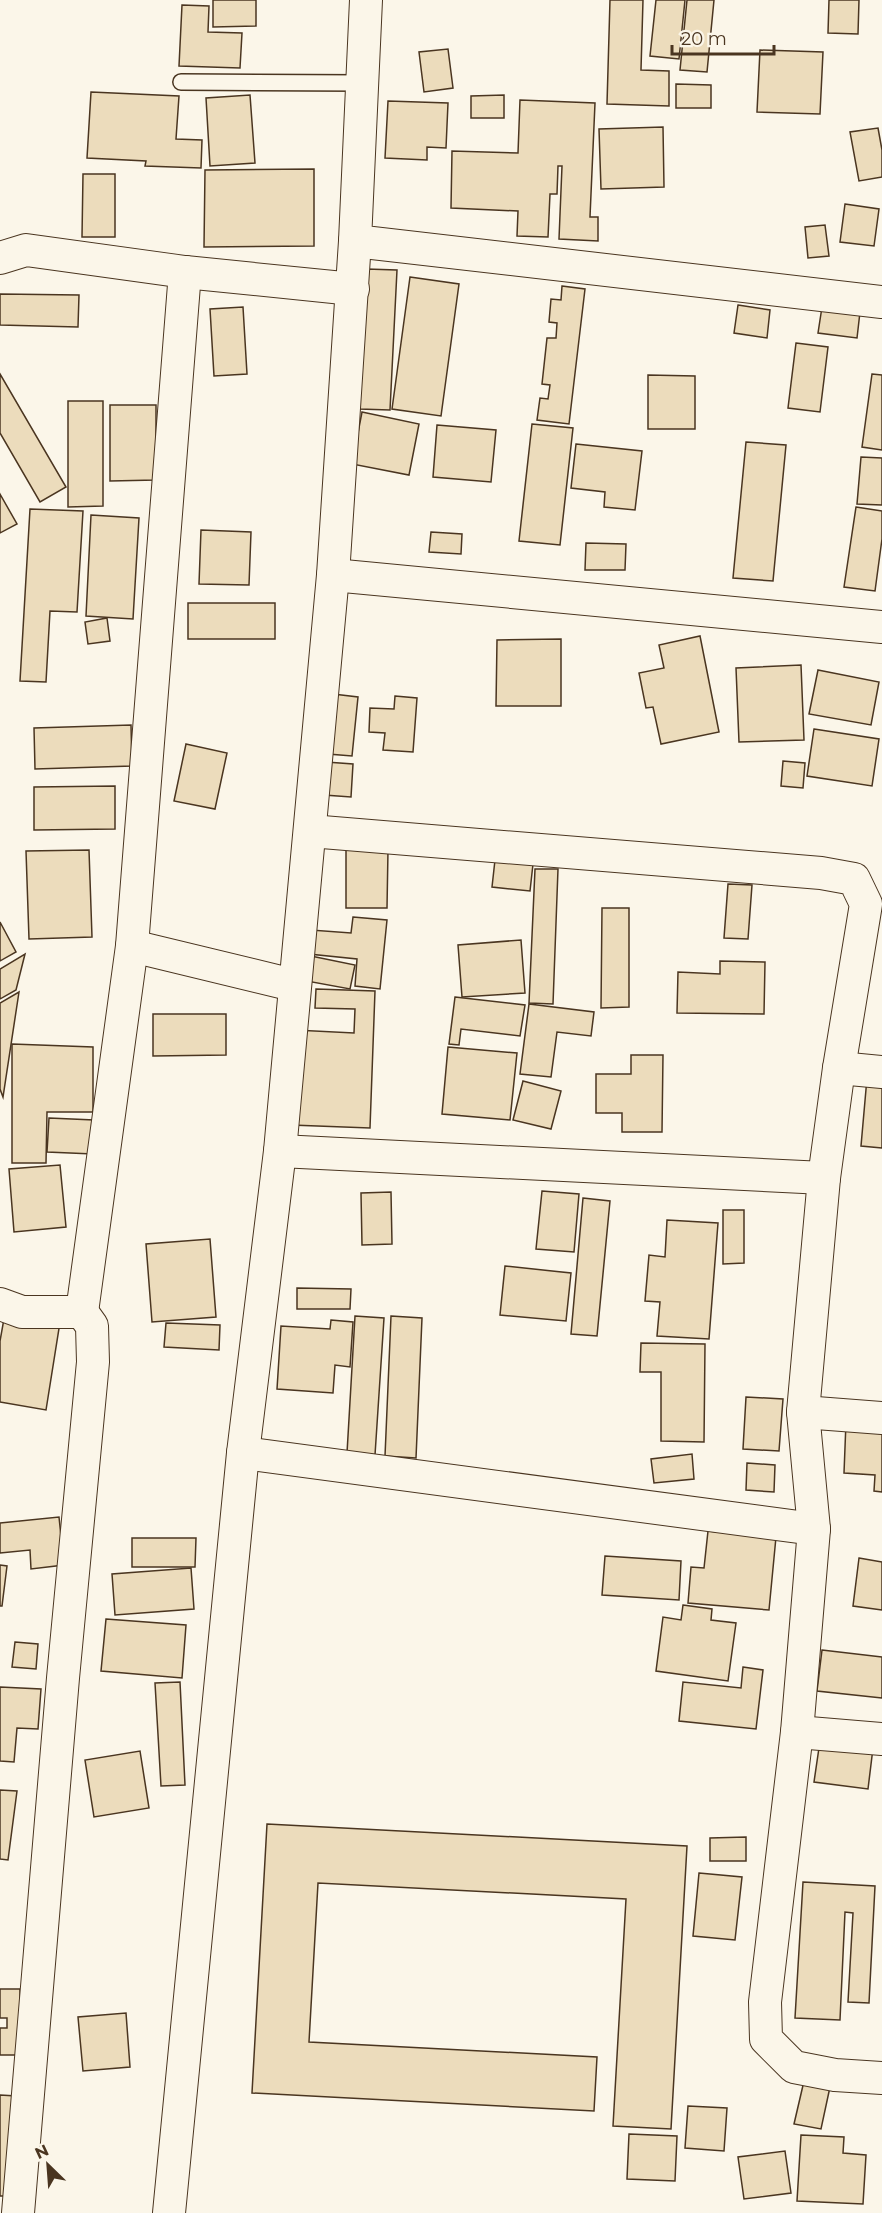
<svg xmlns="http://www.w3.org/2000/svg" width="882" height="2213" font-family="Montserrat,sans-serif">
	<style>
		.building { fill: #ecdcbc; stroke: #4a3520; stroke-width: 1.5 }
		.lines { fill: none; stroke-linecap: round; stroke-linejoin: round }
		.lane-casing { stroke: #4a3520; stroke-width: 18 }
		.street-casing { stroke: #4a3520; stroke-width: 34 }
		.lane { stroke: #fbf6e9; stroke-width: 15 }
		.street { stroke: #fbf6e9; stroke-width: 32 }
	</style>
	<rect width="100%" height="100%" fill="#fbf6e9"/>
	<g class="building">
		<path d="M213 0H256V26L213 27Z"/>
		<path d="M610 0H643L641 70 669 71V106L607 104Z"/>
		<path d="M656 0H685L679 59 650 56Z"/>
		<path d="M687 0H714L707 72 680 70Z"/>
		<path d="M829 0H859L858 34 828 33Z"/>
		<path d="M182 5 209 6 208 32 242 33 240 68 179 66Z"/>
		<path d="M448 49 453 88 424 92 419 52Z"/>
		<path d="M760 50 823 52 820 114 757 112Z"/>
		<path d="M676 84 711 85V108H676Z"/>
		<path d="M91 92 179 96 176 139 202 140 201 168 145 166 146 161 87 158Z"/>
		<path d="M250 95 255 163 210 166 206 98Z"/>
		<path d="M504 95V118H471V96Z"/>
		<path d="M520 100 595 103 590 217H598V241L559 239 562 166H558L557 194H550L548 237 517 236 518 211 451 208 452 151 518 153Z"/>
		<path d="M388 101 448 103 446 148 427 147V160L385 158Z"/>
		<path d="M663 127 664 187 601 189 599 129Z"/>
		<path d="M878 128 882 150V177L859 181 850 132Z"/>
		<path d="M314 169V246L204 247 205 170Z"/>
		<path d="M83 174H115V237H82Z"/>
		<path d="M845 204 879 209 874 246 840 242Z"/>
		<path d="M825 225 829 256 808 258 805 227Z"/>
		<path d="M366 269 397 270 390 410 359 409Z"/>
		<path d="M410 277 459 284 441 416 392 409Z"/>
		<path d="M562 286 585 289 569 424 537 420 540 398 548 399 550 385 542 384 547 338H556L557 323 549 322 551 299 561 300Z"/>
		<path d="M0 294 79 295 78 327 0 325Z"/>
		<path d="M738 305 770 310 767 338 734 333Z"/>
		<path d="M243 307 247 374 214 376 210 309Z"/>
		<path d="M822 307 860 312 857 338 818 333Z"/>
		<path d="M796 343 828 347 820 412 788 408Z"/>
		<path d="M0 374 66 487 40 502 0 433Z"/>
		<path d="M872 374 882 375V450L862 447Z"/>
		<path d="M648 375 695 376V429H648Z"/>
		<path d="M68 401H103V506L68 507Z"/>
		<path d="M110 405H156V480L110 481Z"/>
		<path d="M362 412 419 424 409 475 352 464Z"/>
		<path d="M532 424 573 428 560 545 519 541Z"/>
		<path d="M437 425 496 430 491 482 433 477Z"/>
		<path d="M746 442 786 445 773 581 733 578Z"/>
		<path d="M576 444 642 451 635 510 604 507 605 492 571 488Z"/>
		<path d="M861 457 882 458V505L857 504Z"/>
		<path d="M0 494 17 524 0 533Z"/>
		<path d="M856 507 882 511V539L875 591 844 587Z"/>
		<path d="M30 509 83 511 77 612 50 611 46 682 20 681Z"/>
		<path d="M91 515 139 518 133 619 86 616Z"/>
		<path d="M201 530 251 532 249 585 199 584Z"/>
		<path d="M431 532 462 534 461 554 429 552Z"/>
		<path d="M586 543 626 544 625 570H585Z"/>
		<rect x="188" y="603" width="87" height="36"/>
		<path d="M107 618 110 641 88 644 85 622Z"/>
		<path d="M700 636 719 732 661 744 653 707 646 708 639 673 664 668 659 645Z"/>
		<path d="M561 639V706H496L497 640Z"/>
		<path d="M801 665 804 740 739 742 736 668Z"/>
		<path d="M818 670 879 682 871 725 809 714Z"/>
		<path d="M333 694 358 697 352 756 328 754Z"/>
		<path d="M395 696 417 698 413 752 383 750 385 733 369 732 370 708 394 709Z"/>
		<path d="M131 725 132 766 35 769 34 728Z"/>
		<path d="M814 729 879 739 872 786 807 776Z"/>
		<path d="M186 744 227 753 215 809 174 801Z"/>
		<path d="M783 761 805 763 803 788 781 786Z"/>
		<path d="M326 762 353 764 351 797 324 795Z"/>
		<path d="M115 786V829L34 830V787Z"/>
		<path d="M89 850 92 937 29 939 26 851Z"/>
		<path d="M346 850H388L387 908H346Z"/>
		<path d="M495 860 533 864 530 891 492 887Z"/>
		<path d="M535 869H558L553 1004 529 1003Z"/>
		<path d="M728 884 752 885 748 939 724 938Z"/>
		<path d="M602 908H629V1007L601 1008Z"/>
		<path d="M353 917 387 920 380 989 355 986 357 959 309 954 311 930 351 933Z"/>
		<path d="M0 922 16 952 0 961Z"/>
		<path d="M521 940 525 993 462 997 458 945Z"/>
		<path d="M25 954 16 990 0 999V969Z"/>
		<path d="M306 955 355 965 350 989 301 980Z"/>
		<path d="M720 961 765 962 764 1014 677 1013 678 972 720 974Z"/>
		<path d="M316 989 375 991 370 1128 291 1125 295 1030 354 1033 355 1009 315 1008Z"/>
		<path d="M19 992 3 1097 0 1089V1003Z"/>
		<path d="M455 997 525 1005 520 1036 461 1029 459 1045 449 1044Z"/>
		<path d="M529 1004 594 1012 591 1036 557 1032 551 1077 520 1074Z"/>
		<path d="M153 1014H226V1055L153 1056Z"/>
		<path d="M12 1044 93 1047V1112H47L46 1163H12Z"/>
		<path d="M448 1047 517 1053 510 1120 442 1114Z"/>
		<path d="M631 1055H663L662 1132H622V1113H596V1074H631Z"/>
		<path d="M867 1078 882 1079V1148L861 1146Z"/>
		<path d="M523 1081 561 1091 551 1129 513 1120Z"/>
		<path d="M49 1118 94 1120 93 1154 47 1152Z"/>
		<path d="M60 1165 66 1227 14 1232 9 1169Z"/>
		<path d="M542 1191 579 1194 574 1252 536 1249Z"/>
		<path d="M391 1192 392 1244 362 1245 361 1193Z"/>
		<path d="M583 1198 610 1201 597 1336 571 1334Z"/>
		<path d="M723 1210H744V1263L723 1264Z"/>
		<path d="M667 1220 718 1223 709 1339 657 1336 660 1302 645 1301 649 1255 665 1257Z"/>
		<path d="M210 1239 216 1317 152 1322 146 1244Z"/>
		<path d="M505 1266 571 1273 566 1321 500 1315Z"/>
		<path d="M297 1288 351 1289 350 1309H297Z"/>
		<path d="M5 1313 60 1322 46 1410 0 1402V1341Z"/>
		<path d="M355 1316 384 1318 375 1455 347 1453Z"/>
		<path d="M391 1316 422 1318 416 1458 385 1456Z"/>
		<path d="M331 1320 353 1322 350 1367 335 1365 333 1393 277 1389 281 1326 330 1329Z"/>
		<path d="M166 1323 220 1325 219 1350 164 1347Z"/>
		<path d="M641 1343 705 1344 704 1442 661 1441V1372H640Z"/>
		<path d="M746 1397 783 1399 779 1451 743 1449Z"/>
		<path d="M846 1422 882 1424V1492L874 1491 875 1475 844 1473Z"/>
		<path d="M692 1454 694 1479 654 1483 651 1459Z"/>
		<path d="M747 1463 775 1465 774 1492 746 1490Z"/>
		<path d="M59 1517 64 1565 31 1569 30 1550 0 1553V1523Z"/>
		<path d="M708 1531 776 1537 769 1610 688 1603 691 1567 704 1568Z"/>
		<path d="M132 1538H196L195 1567H132Z"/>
		<path d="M605 1556 681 1561 679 1600 602 1595Z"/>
		<path d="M859 1558 882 1562V1610L853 1606Z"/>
		<path d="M0 1565 7 1566 2 1606H0Z"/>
		<path d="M191 1568 194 1609 115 1615 112 1574Z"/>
		<path d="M683 1605 712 1609 711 1620 736 1623 728 1681 656 1671 663 1617 681 1620Z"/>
		<path d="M106 1619 186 1625 182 1678 101 1671Z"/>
		<path d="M15 1642 38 1644 36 1669 12 1667Z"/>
		<path d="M822 1650 882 1657V1698L817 1691Z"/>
		<path d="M743 1667 763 1670 756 1729 679 1721 683 1682 741 1688Z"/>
		<path d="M180 1682 185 1785 161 1786 155 1683Z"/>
		<path d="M0 1687 41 1689 38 1729 17 1728 14 1762 0 1761Z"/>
		<path d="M820 1741 873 1748 868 1789 814 1782Z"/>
		<path d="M140 1751 149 1808 94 1817 85 1760Z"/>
		<path d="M0 1790 17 1791 8 1860 0 1859Z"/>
		<path d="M267 1824 687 1846 671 2129 613 2126 626 1899 318 1883 309 2042 597 2057 594 2111 252 2093Z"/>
		<path d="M746 1837V1861H710V1838Z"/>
		<path d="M699 1873 742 1877 735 1940 693 1936Z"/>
		<path d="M803 1882 875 1886 869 2003 848 2002 853 1913 845 1912 840 2020 795 2018Z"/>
		<path d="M0 1989H20L21 2055H0V2028H7V2018H0Z"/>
		<path d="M126 2013 130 2067 83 2071 78 2017Z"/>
		<path d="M804 2081 830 2087 821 2129 794 2124Z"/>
		<path d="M0 2095 16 2096 8 2196H0Z"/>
		<path d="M688 2106 727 2108 724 2151 685 2148Z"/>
		<path d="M629 2134 677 2136 675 2181 627 2179Z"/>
		<path d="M801 2135 844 2137 843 2153 866 2155 863 2204 797 2201Z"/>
		<path d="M785 2151 791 2193 744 2199 738 2157Z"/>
	</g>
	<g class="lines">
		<defs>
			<path id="lane" d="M181 82 362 83"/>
			<g id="street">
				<path d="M366 0 355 241 882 302"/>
				<path d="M0 258 26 250 185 272 353 289"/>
				<path d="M333 575 882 627"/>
				<path d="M310 831 821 873 854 879 866 904 839 1068 824 1178 803 1412 814 1529 797 1732 765 2002 766 2039 794 2067 835 2075 882 2078"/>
				<path d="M132 946 293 985"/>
				<path d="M839 1068 882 1072"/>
				<path d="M280 1151 824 1178"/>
				<path d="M0 1304 22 1312H82L92 1326 93 1362 63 1678 18 2213"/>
				<path d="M82 1312 132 946 185 272"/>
				<path d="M803 1412 882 1418"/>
				<path d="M243 1453 814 1529"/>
				<path d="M797 1732 882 1739"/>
				<path d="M169 2213 243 1453 280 1151 333 575 355 241"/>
			</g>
		</defs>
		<use href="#lane" class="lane-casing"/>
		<use href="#street" class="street-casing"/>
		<use href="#lane" class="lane"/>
		<use href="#street" class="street"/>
	</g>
	<g transform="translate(48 2165) rotate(335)" stroke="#fbf6e9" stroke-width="4.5" paint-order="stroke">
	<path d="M0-4.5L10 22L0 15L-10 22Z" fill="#4a3520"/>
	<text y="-9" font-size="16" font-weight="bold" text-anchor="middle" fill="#4a3520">N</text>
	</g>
	<path d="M672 45v9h102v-9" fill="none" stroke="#4a3520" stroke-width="3"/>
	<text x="681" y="45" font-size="18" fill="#4a3520" stroke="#fbf6e9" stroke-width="4.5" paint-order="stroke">20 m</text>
</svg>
